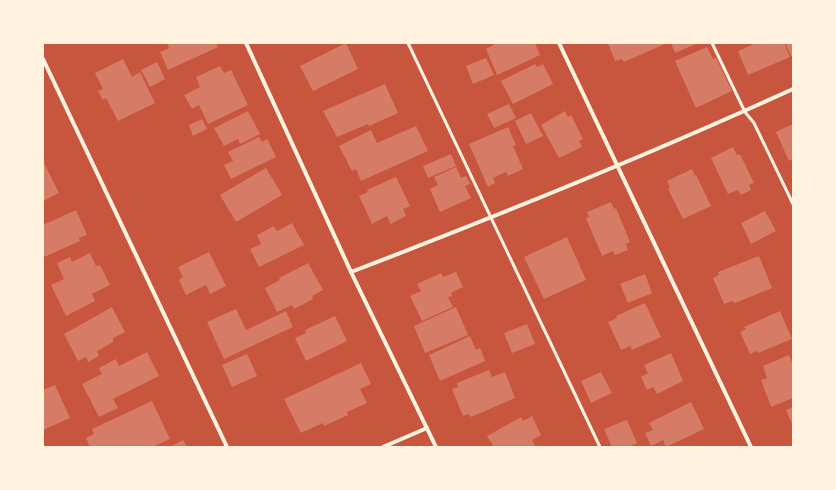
<svg xmlns="http://www.w3.org/2000/svg" width="836" height="490" font-family="Commissioner,sans-serif">
	<style>
		.building { fill: #d67c66 }
		.lines { fill: none; stroke-linecap: round; stroke-linejoin: round }
		.service { stroke: #fff3e0; stroke-width: 3 }
		.minor { stroke: #fff3e0; stroke-width: 4 }
	</style>
	<rect width="100%" height="100%" fill="#c8553d"/>
	<g class="building">
		<path d="M167 43H216L218 47 168 70 160 52 169 48Z"/>
		<path d="M346 43 358 69 313 91 300 66Z"/>
		<path d="M497 43H535L540 55 497 75 486 49Z"/>
		<path d="M608 43H667L624 62 622 59 615 61Z"/>
		<path d="M671 43H698L675 53Z"/>
		<path d="M756 43H784L790 57 748 75 738 51Z"/>
		<path d="M785 43H793V56H791Z"/>
		<path d="M707 47 713 59 716 58 732 91 696 108 675 61Z"/>
		<path d="M486 58 494 75 473 84 466 66Z"/>
		<path d="M123 59 132 77 140 72 155 103 118 121 106 98 103 100 98 91 103 89 95 73Z"/>
		<path d="M157 62 165 79 150 87 141 70Z"/>
		<path d="M535 64 537 67 543 64 553 84 513 104 501 81Z"/>
		<path d="M220 66 224 73 231 70 248 105 208 124 199 105 192 109 184 95 200 87 196 77Z"/>
		<path d="M385 84 398 113 369 126 368 124 337 137 323 111Z"/>
		<path d="M509 104 516 118 494 128 487 114Z"/>
		<path d="M248 111 260 134 240 144 238 139 224 146 214 128Z"/>
		<path d="M565 111 568 117 571 115 583 139 579 141 582 147 559 158 541 125Z"/>
		<path d="M531 113 543 136 526 144 515 121Z"/>
		<path d="M202 119 207 129 193 136 189 125Z"/>
		<path d="M793 124V159L789 161 776 132Z"/>
		<path d="M416 126 428 151 361 181 356 169 352 171 339 146 371 130 377 143Z"/>
		<path d="M508 127 516 145 513 146 523 169 508 176 506 172 493 178 495 183 488 187 469 144Z"/>
		<path d="M259 137 262 142 267 139 276 157 231 179 224 165 233 161 228 152Z"/>
		<path d="M733 147 737 155 740 154 754 183 749 185 751 190 741 195 738 190 728 194 711 158Z"/>
		<path d="M451 154 456 166 428 178 423 166Z"/>
		<path d="M44 163 59 193 43 201V164Z"/>
		<path d="M456 167 461 178 466 176 470 184 465 186 471 198 440 212 430 189 438 185 434 177Z"/>
		<path d="M266 168 282 195 236 222 220 195Z"/>
		<path d="M692 169 695 176 696 175 711 206 683 219 668 189 670 188 667 181Z"/>
		<path d="M396 177 410 206 403 209 406 216 391 224 387 216 372 224 359 196 368 192 367 190Z"/>
		<path d="M611 202 614 209 616 208 630 242 626 244 628 250 615 255 613 251 602 256 586 218 589 217 587 212Z"/>
		<path d="M76 210 87 235 79 238 80 241 44 257 43 225Z"/>
		<path d="M765 211 776 231 751 244 741 223Z"/>
		<path d="M292 223 304 245 259 267 250 249 261 244 257 235 274 226 277 231Z"/>
		<path d="M567 237 586 280 544 299 524 257Z"/>
		<path d="M209 252 226 286 210 294 206 285 186 295 179 280 183 277 178 267Z"/>
		<path d="M90 253 96 266 100 265 110 285 92 294 95 301 66 316 51 285 64 279 57 263 70 257 72 262Z"/>
		<path d="M759 256 772 288 735 303 732 301 724 304 713 278 719 275 718 272Z"/>
		<path d="M308 263 323 290 312 296 313 299 294 309 292 305 277 312 265 288 280 280 279 278Z"/>
		<path d="M456 272 463 287 451 293 452 296 448 297 453 307 422 321 410 296 421 291 417 284 441 273 443 277Z"/>
		<path d="M645 274 652 293 628 303 620 284Z"/>
		<path d="M645 303 661 337 632 350 630 346 621 350 608 322 617 318 616 316Z"/>
		<path d="M112 307 125 332 113 338V342L97 351 99 356 88 362 86 357 78 361 64 334Z"/>
		<path d="M456 307 468 335 425 353 414 326Z"/>
		<path d="M236 309 246 330 286 311 293 327 224 359 207 322Z"/>
		<path d="M780 311 792 339 758 353 757 351 750 354 740 332 746 329 744 327Z"/>
		<path d="M335 316 347 341 306 361 295 338 306 333 305 330Z"/>
		<path d="M527 324 535 344 512 353 504 333Z"/>
		<path d="M470 336 476 350 480 348 485 361 440 381 429 355Z"/>
		<path d="M147 352 159 376 113 399 118 408 99 417 82 384 102 374 99 368 116 359 119 366Z"/>
		<path d="M671 353 683 381 657 394 653 387 647 390 641 377 648 373 644 365Z"/>
		<path d="M247 354 257 376 232 387 222 365Z"/>
		<path d="M789 355 793 365V398L771 407 761 380 767 378 763 366Z"/>
		<path d="M361 363 371 384 360 389 367 403 347 412 348 415 324 426 323 423 301 433 284 399Z"/>
		<path d="M489 370 492 377 505 372 515 398 471 417 469 414 463 416 452 389 458 387 457 383Z"/>
		<path d="M601 372 612 393 591 403 581 381Z"/>
		<path d="M55 385 70 418 43 430V390Z"/>
		<path d="M152 401 170 439 152 447H90L86 438 94 434 92 429Z"/>
		<path d="M691 402 704 429 666 447 663 440 651 446 645 433 653 430 649 423Z"/>
		<path d="M793 407V426L786 410Z"/>
		<path d="M532 416 541 435 532 440 535 445 532 447H494L487 436 521 417 523 421Z"/>
		<path d="M627 420 637 443 628 447H612L604 429Z"/>
		<path d="M183 440 187 447H170Z"/>
	</g>
	<g class="lines">
		<g class="service">
			<path d="M408 43 600 447"/>
			<path d="M712 43 745 112 754 123 793 204"/>
		</g>
		<g class="minor">
			<path d="M246 43 351 272 436 447"/>
			<path d="M559 43 751 447"/>
			<path d="M43 59 227 447"/>
			<path d="M351 272C500 215 648 155 793 89"/>
			<path d="M383 447 427 428"/>
		</g>
	</g>
	<rect width="836" height="490" fill="none" stroke="#fff3e0" stroke-width="88"/>
</svg>
